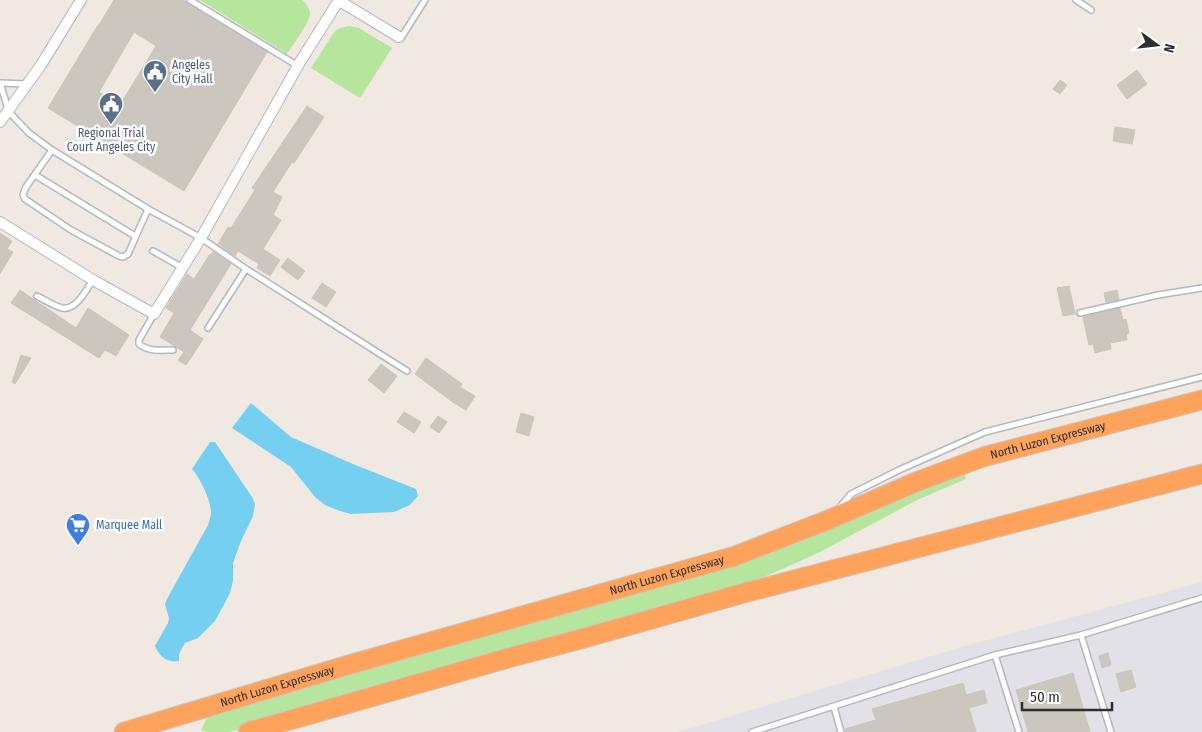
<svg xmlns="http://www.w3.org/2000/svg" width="1202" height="732" font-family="'Fira Sans Condensed',sans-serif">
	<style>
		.industrial { fill: #e3e1e8 }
		.green { fill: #b6e59e }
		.water { fill: #75cff0 }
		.building { fill: #cbc7bf; stroke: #cbc5ba; fill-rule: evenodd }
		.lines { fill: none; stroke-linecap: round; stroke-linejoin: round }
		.service-casing { stroke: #b4b7c1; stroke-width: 8 }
		.minor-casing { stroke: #b4b7c1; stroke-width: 12 }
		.motorway-casing { stroke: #c9c9c9; stroke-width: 21 }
		.service { stroke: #fff; stroke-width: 5 }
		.minor { stroke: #fff; stroke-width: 10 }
		.motorway { stroke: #ffa35c; stroke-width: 19 }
		.labels { text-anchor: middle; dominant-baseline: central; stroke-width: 5; stroke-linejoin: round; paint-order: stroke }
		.service-label { font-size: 12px; fill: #4e5e75; stroke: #fff; text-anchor: start }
		.street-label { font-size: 12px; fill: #2e2e2e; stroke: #fff }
		.shop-label { font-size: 12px; fill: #366cbe; stroke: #fff; text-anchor: start }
	</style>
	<rect width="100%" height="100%" fill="#efe9e1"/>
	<path class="industrial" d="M1202 582V732H678L962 647Z"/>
	<g class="green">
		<path d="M200 0H302C306 4 310 8 310 14 310 22 292 46 287 54Z"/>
		<path d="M349 26 359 28 392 48 360 98 311 68 335 31 340 28Z"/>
		<path d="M964 470 966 479 917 500 818 553 764 577 721 591 229 732H206L201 730 209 714 479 635Z"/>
	</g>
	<g class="water">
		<path d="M251 403 291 437 353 464 416 489 418 496 410 505 394 512 351 514 337 510 325 505 315 497 291 467 232 428Z"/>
		<path d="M210 442H215L252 497 255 504 253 516 241 541 233 563V581L230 593 215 621 198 638 185 643 179 654V661C167 663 160 657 155 646L168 623 169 618 165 604 168 597 208 525C209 521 211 517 211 513 211 500 200 478 192 469Z"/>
	</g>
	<g class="building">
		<path d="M114 0H184L188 4 267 52 184 191 48 108 98 25H99ZM134 32 156 46 120 105 99 92Z"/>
		<path d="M1137 70 1147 84 1127 99 1117 85Z"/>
		<path d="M1060 80 1067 85 1060 94 1053 89Z"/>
		<path d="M307 106 324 117 294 163 292 162 273 192 282 197 273 215 281 220 263 249 280 260 270 276 257 268 259 264 238 251 235 256 218 244 228 227 231 228 255 190 252 188Z"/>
		<path d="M1115 127 1135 130 1132 144 1113 141Z"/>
		<path d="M0 233 12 241 7 249 13 252 0 274Z"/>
		<path d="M213 252 231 264 190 330 203 339 186 365 178 360 184 352 160 337 174 313 166 308 187 274 194 279 210 254 211 255Z"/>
		<path d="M288 258 305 271 298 280 281 267Z"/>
		<path d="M322 283 336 292 326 307 312 298Z"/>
		<path d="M1069 286 1075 314 1063 316 1057 288Z"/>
		<path d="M20 290 76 328 88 308 129 335 116 356 105 350 99 358 11 303Z"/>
		<path d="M1117 290 1119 300 1106 302 1104 293Z"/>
		<path d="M1120 308 1123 320 1126 319 1129 333 1126 334 1127 340 1110 343 1111 349 1095 353 1093 344 1089 345 1083 317Z"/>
		<path d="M21 355 31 358 15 384 12 382Z"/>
		<path d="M426 358 462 384 460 387 475 396 466 410 454 403 415 374Z"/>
		<path d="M381 364 397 376 384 393 368 380Z"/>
		<path d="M404 412 421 422 414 433 397 422Z"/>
		<path d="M521 413 534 417 529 436 516 432Z"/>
		<path d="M438 416 447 422 439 433 430 427Z"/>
		<path d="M1108 653 1111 665 1102 668 1099 656Z"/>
		<path d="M1131 670 1136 687 1121 692 1116 674Z"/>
		<path d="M1073 673 1090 732H1028L1016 690Z"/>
		<path d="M963 683 966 695 984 690 987 703 969 708 976 732H845V729L876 720 872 709Z"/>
	</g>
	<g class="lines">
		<defs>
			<g id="service">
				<path d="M190 0 298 66"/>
				<path d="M1076 0 1091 10"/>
				<path d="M401 38 425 0"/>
				<path d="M0 83 9 112 29 133 52 150 148 209 201 238 246 269 407 371"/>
				<path d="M0 83 27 84"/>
				<path d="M52 150 26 187 23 195 25 199 71 230 119 256 123 257 128 254 148 209"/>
				<path d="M35 175 135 236"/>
				<path d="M153 251 183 268"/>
				<path d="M37 296C45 300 54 306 62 308 76 311 86 290 93 280"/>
				<path d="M1080 313 1158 295 1202 288"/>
				<path d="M154 314 139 340V344C149 352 161 350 173 350"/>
				<path d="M208 328 246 269"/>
				<path d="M839 508 851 494 899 470 985 432 1202 377"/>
				<path d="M1081 635 1202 598"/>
				<path d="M995 655 1019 732"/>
				<path d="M834 707 841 732"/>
				<path d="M752 732 995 655 1081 635 1111 732"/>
			</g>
			<g id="minor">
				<path d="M338 0 399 37"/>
				<path d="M0 122 41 65 81 0"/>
				<path d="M0 222 93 280 154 314 201 238 300 62 339 0"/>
			</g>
			<g id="motorway">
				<path id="s1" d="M124 732 355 663 735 556 828 520 916 482 983 457 1202 400"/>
				<path d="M248 732 512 657 581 639 744 593 1202 474"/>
			</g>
		</defs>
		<use href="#service" class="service-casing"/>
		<use href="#minor" class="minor-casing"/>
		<use href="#motorway" class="motorway-casing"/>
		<use href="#service" class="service"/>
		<use href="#minor" class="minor"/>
		<use href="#motorway" class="motorway"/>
	</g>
	<defs>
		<symbol id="civic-pin" viewBox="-11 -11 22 30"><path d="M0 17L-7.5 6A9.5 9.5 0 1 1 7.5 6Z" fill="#5c6f8a" stroke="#fff"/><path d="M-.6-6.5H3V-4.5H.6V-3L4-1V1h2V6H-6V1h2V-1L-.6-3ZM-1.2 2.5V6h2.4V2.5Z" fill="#fff"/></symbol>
		<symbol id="supermarket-pin" viewBox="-11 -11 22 30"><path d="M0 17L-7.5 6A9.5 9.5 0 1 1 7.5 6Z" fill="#3f7fe0" stroke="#fff"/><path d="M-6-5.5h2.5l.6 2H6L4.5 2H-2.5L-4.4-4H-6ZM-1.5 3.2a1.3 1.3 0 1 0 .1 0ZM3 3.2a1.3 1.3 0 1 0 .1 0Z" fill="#fff"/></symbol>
	</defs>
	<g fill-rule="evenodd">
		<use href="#civic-pin" x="141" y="58" width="28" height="38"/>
		<use href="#civic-pin" x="97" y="90" width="28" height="38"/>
		<use href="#supermarket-pin" x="64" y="511" width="28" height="38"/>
	</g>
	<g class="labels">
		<g class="service-label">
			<text x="172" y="65">Angeles<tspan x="172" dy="14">City Hall</tspan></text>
			<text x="111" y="133" text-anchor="middle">Regional Trial<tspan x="111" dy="14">Court Angeles City</tspan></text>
		</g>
		<g class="street-label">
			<text stroke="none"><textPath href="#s1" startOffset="970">North Luzon Expressway</textPath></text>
			<text stroke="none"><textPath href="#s1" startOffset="565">North Luzon Expressway</textPath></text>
			<text stroke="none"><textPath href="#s1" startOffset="160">North Luzon Expressway</textPath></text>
		</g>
		<g class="shop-label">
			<text x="96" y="525">Marquee Mall</text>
		</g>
	</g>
	<g transform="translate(1157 45) rotate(105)" stroke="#ffffff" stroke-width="4" paint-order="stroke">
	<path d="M0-4L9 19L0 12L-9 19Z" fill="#2e2e2e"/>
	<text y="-8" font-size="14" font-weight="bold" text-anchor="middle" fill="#2e2e2e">N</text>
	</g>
	<path d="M1022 702v8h90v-8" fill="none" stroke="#2e2e2e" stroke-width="2.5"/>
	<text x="1030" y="702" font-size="15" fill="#2e2e2e" stroke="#ffffff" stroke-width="4" paint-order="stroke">50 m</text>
</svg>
